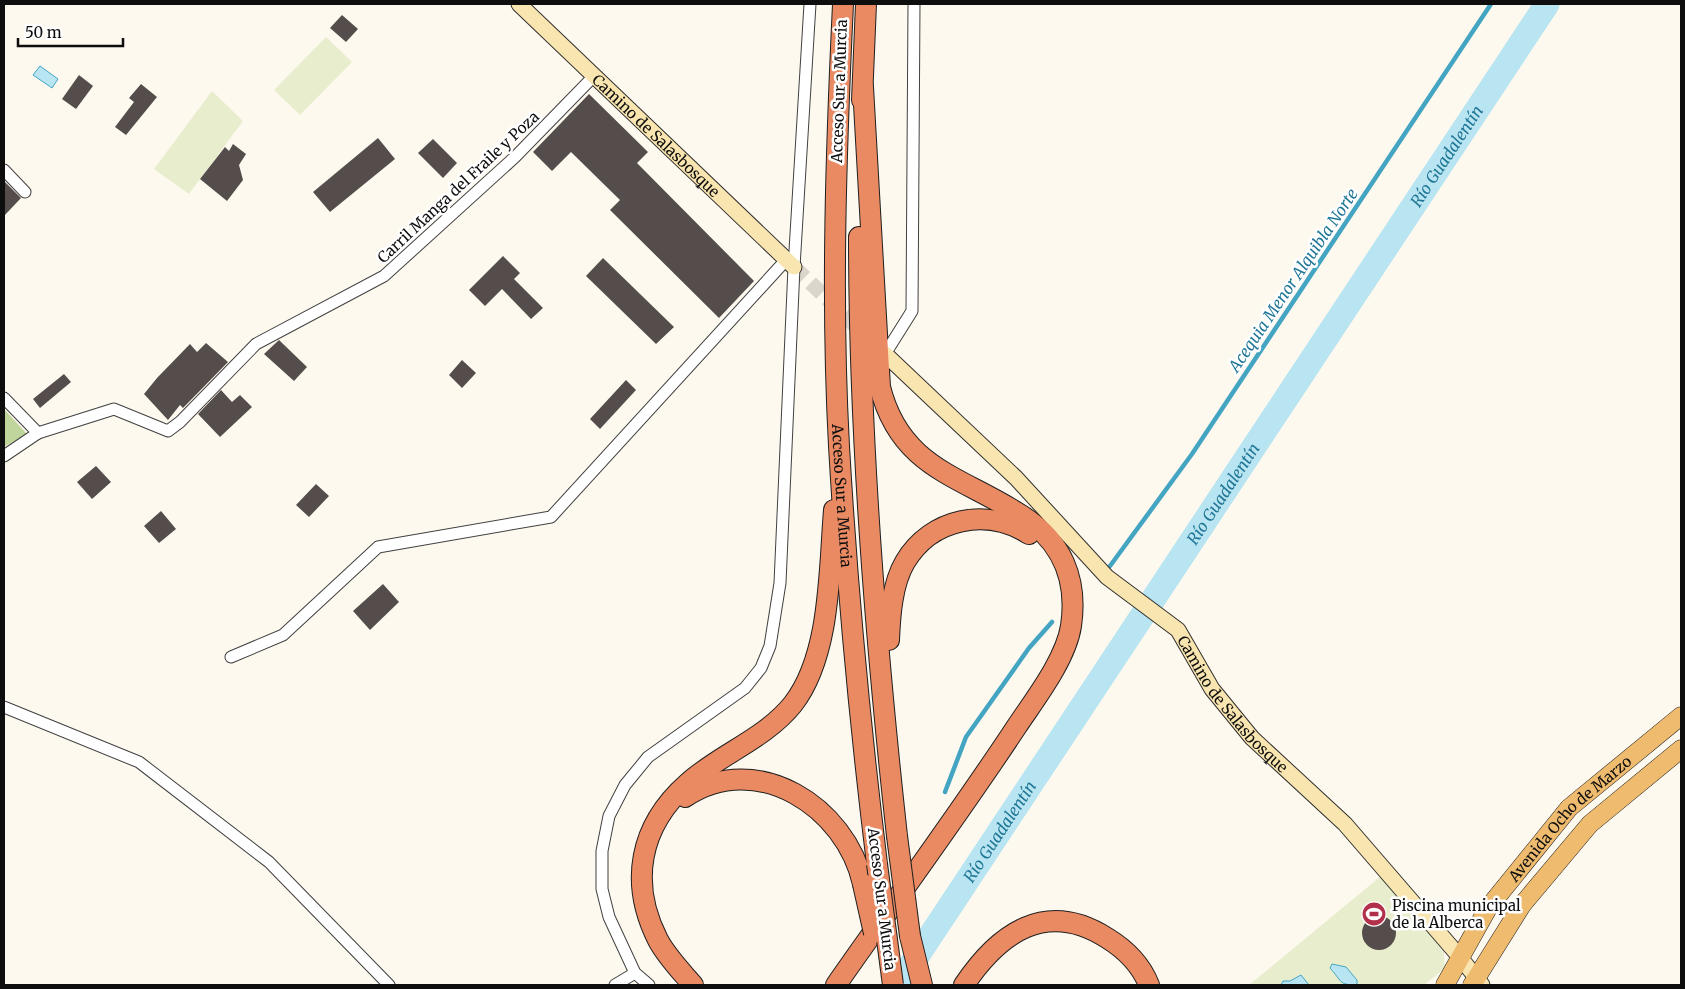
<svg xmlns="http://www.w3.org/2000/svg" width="1685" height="989" font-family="Merriweather,serif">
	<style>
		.forest { fill: #bfd59c }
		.pitch { fill: #e8eecd }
		.water { fill: #b8e5f1; stroke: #44a5c3 }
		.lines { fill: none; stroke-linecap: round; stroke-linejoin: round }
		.stream { stroke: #44a5c3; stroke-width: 4.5 }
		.river { stroke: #b8e5f1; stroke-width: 25 }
		.building { fill: #554d4b }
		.secondary-tunnel { stroke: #dad6cd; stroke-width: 15; stroke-dasharray: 15 8; stroke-linecap: butt }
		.street-casing { stroke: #414141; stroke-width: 13 }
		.secondary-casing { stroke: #303030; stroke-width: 17 }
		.primary-casing { stroke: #1f1f1f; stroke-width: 19 }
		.highway-casing { stroke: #1f1f1f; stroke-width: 22 }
		.street { stroke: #fff; stroke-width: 11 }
		.secondary { stroke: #f9e5af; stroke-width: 15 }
		.primary { stroke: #eebb6f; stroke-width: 18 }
		.highway { stroke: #e98a62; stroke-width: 20 }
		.highway-bridge-casing { stroke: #1f1f1f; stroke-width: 22; stroke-linecap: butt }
		.highway-bridge { stroke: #e98a62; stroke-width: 20 }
		.labels { text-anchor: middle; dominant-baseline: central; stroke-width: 5; stroke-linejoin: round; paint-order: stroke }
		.street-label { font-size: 15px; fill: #0e0e0e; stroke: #fff }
		.poi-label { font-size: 15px; fill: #0e0e0e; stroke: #fff; text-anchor: start }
		.water-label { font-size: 16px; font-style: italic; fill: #207696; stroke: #fff }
	</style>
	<rect width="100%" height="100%" fill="#fef9ef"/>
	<path class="forest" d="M4 409 27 434 4 447Z"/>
	<g class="pitch">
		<path d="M326 37 352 62 300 115 274 90Z"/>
		<path d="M212 91 243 121 189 194 154 169Z"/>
		<path d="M1381 876 1444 952 1445 968 1424 985H1249Z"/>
	</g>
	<g class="water">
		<path d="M40 66 58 79 52 88 33 75Z"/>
		<path d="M1332 964 1346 967 1357 980V985C1338 985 1342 981 1330 968Z"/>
		<path d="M1301 975 1309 985H1281L1283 981H1290Z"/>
	</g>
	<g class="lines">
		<g class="stream">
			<path d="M1110 566 1192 454 1491 4"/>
			<path d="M945 792 966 737 1029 648 1052 622"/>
		</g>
		<path class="river" id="s1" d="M898 985 1547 4"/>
	</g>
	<g class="building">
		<path d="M342 15 358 29 346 42 330 28Z"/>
		<path d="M79 75 93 86 76 109 62 99Z"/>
		<path d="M141 84 157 97 126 135 115 127 134 102 129 98Z"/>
		<path d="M589 94 648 152 637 163 754 281 719 318 610 210 620 200 571 152 552 171 533 152Z"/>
		<path d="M378 138 395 159 330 212 313 192Z"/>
		<path d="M433 139 457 163 443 178 418 153Z"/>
		<path d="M233 144 246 154 239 165 243 180 227 201 200 179 225 147 229 151Z"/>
		<path d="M4 181 21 198 4 216Z"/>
		<path d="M503 256 520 273 514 279 543 308 531 319 502 289 485 306 469 290Z"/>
		<path d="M603 258 674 327 656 344 586 276Z"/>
		<path d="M279 340 307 367 294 381 264 354Z"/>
		<path d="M206 343 228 362 183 408 180 405 168 420 144 394 157 378 190 344 197 352Z"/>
		<path d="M462 360 476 373 462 388 449 375Z"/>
		<path d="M64 374 71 382 40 408 33 399Z"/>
		<path d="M626 380 636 390 600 429 590 419Z"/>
		<path d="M221 390 232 402 240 395 252 407 220 437 198 414Z"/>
		<path d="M96 466 111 482 92 499 77 482Z"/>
		<path d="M316 484 329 496 309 517 296 505Z"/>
		<path d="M161 511 176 529 159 543 144 526Z"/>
		<path d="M383 584 399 602 370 630 353 611Z"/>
		<circle cx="1379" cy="933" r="17"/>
	</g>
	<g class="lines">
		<path class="secondary-tunnel" d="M794 267 864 334"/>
		<defs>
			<g id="street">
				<path d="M4 170 25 192"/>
				<path d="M885 354 912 311 914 4"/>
				<path d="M4 398 38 433"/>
				<path d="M4 456 38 433 114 409 168 431 180 422 256 344 384 276 515 157 593 77"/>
				<path d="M231 657 283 635 378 547 551 517 786 260"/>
				<path d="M4 707 139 762 269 862 389 985"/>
				<path d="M615 985 635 973"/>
				<path d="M649 985 635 973 609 917 602 889V851L609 816 625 785 648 757 745 688 761 668 770 646 780 583 794 267 810 4"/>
			</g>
			<g id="secondary">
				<path id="s2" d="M519 4 794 267"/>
				<path id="s3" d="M885 354 1016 478 1107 577 1178 630 1212 689 1252 738 1345 824 1459 956 1482 985"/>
			</g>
			<g id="primary">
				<path id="s4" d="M1445 985 1488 908 1569 808 1681 716"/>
				<path d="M1472 985 1522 905 1590 824 1681 749"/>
			</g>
			<g id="highway">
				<path id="s5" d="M843 4C836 151 831 299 839 446 847 586 860 725 877 864"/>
				<path d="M862 100 866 4"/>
				<path d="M859 237C859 437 875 637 897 836"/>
				<path d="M889 640C890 616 892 584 905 562 931 518 987 507 1029 534"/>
				<path d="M685 797C757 749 846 807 863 884"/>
				<path d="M910 936 922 985"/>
				<path d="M693 985C681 971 667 957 658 940 629 883 639 826 688 783 720 754 765 739 793 704 831 655 829 570 834 510"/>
				<path d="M836 985C896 899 959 814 1017 726 1035 699 1066 659 1071 626 1078 579 1062 541 1021 515 961 476 900 468 880 387L863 87"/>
				<path d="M964 985C999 933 1046 899 1107 938 1125 949 1141 965 1149 985"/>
			</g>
		</defs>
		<use href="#street" class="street-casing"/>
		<use href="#secondary" class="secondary-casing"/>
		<use href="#primary" class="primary-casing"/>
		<use href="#highway" class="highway-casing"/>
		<use href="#street" class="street"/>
		<use href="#secondary" class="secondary"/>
		<use href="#primary" class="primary"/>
		<use href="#highway" class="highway"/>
		<defs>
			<g id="highway-bridge">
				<path d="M897 836 910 936"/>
				<path d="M877 864 893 985"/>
				<path d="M863 884 874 933"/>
			</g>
		</defs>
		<use href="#highway-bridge" class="highway-bridge-casing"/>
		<use href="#highway-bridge" class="highway-bridge"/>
	</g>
	<defs>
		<symbol id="stadium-disc" viewBox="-11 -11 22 22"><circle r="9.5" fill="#b3304b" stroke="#fff"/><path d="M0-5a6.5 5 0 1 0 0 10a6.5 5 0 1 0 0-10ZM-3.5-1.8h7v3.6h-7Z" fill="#fff"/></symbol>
	</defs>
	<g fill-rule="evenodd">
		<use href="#stadium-disc" x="1360" y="900" width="28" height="28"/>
	</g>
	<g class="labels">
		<g class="street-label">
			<text transform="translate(839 91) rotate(-88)">Acceso Sur a Murcia</text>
			<text stroke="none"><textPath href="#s2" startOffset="190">Camino de Salasbosque</textPath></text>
			<text transform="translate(458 187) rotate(-43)">Carril Manga del Fraile y Poza</text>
			<text stroke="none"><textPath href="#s5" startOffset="492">Acceso Sur a Murcia</textPath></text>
			<text stroke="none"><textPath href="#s3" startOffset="496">Camino de Salasbosque</textPath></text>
			<text stroke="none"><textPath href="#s4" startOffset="210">Avenida Ocho de Marzo</textPath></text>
			<text transform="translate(882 899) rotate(83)">Acceso Sur a Murcia</text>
		</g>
		<g class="poi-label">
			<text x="1392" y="905">Piscina municipal<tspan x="1392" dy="17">de la Alberca</tspan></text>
		</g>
		<g class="water-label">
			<text stroke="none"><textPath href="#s1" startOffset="994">Río Guadalentín</textPath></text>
			<text transform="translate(1293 280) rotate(-56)">Acequia Menor Alquibla Norte</text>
			<text stroke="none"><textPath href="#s1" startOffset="589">Río Guadalentín</textPath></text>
			<text stroke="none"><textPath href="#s1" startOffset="184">Río Guadalentín</textPath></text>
		</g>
	</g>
	<rect width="1685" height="989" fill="none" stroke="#0e0e0e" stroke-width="10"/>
	<path d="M18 38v8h105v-8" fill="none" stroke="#0e0e0e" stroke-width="2.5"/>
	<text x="25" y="38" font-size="15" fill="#0e0e0e" stroke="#ffffff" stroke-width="4" paint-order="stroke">50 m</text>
</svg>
